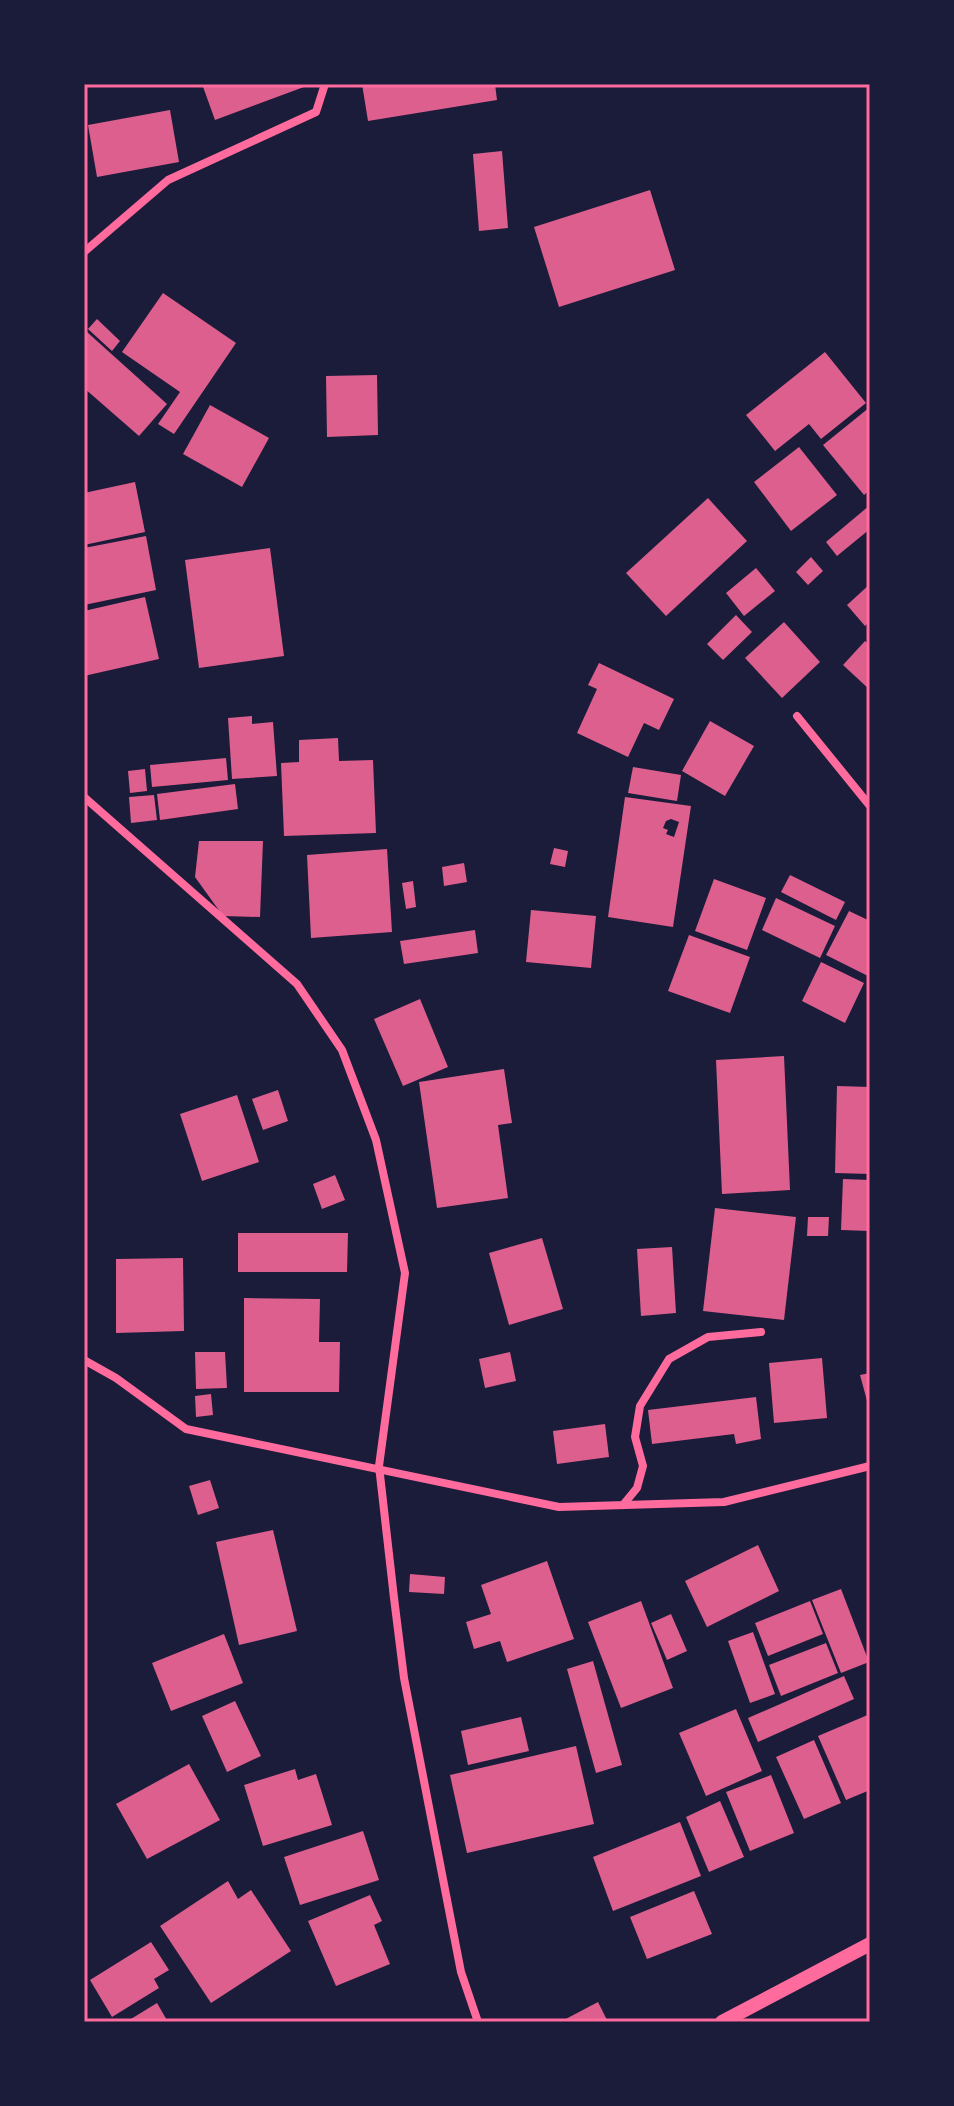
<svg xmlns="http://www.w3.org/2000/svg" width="954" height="2106" font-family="Rubik,sans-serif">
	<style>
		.building { fill: #dd5f8e; fill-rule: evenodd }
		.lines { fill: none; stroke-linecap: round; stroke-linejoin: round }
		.minor { stroke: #ff6b9d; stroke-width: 8 }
		.tertiary { stroke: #ff6b9d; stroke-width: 14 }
		.neatline { fill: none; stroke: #ff6b9d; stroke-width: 3 }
	</style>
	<rect width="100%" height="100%" fill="#1b1b3a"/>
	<g class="building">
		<path d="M202 84H312L215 120Z"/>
		<path d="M362 84H495L497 100 368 121Z"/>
		<path d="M170 110 179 162 97 177 88 125Z"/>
		<path d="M502 151 508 228 479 231 473 154Z"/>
		<path d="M650 190 675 270 559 307 534 227Z"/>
		<path d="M163 293 236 343 174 434 158 424 180 392 122 352Z"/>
		<path d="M97 319 120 341 112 351 88 329Z"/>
		<path d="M87 332 167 404 139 436 84 388V335Z"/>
		<path d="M825 352 866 403 821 439 809 424 775 451 746 415Z"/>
		<path d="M377 375 378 435 327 437 326 376Z"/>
		<path d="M210 405 269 438 242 487 183 454Z"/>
		<path d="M870 407V490L864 495 823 445Z"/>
		<path d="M799 447 837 495 791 531 754 482Z"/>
		<path d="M135 482 145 532 84 545V493Z"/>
		<path d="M708 498 747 541 666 616 626 573Z"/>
		<path d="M870 505V529L837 556 826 542Z"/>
		<path d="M146 536 156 590 84 605V548Z"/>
		<path d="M270 548 284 656 199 668 185 560Z"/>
		<path d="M811 557 823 571 808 585 796 572Z"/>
		<path d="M756 568 775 591 744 616 726 593Z"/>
		<path d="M870 584V621L865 626 847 605Z"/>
		<path d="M145 597 159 659 84 676V611Z"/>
		<path d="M736 615 752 632 723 660 707 644Z"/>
		<path d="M784 622 820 662 782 698 745 658Z"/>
		<path d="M865 641 870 645V690L843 665Z"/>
		<path d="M599 663 674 699 659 730 644 723 628 757 577 733 597 689 588 685Z"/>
		<path d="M252 716V724L273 722 277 776 232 779 228 718Z"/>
		<path d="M710 721 754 746 725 796 682 771Z"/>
		<path d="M338 738 339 761 373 760 376 833 284 836 281 763 299 762V740Z"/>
		<path d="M226 758 228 780 152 787 150 765Z"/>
		<path d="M633 767 681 775 677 801 628 793Z"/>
		<path d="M145 769 147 791 130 793 128 771Z"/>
		<path d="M235 784 238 809 160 820 157 794Z"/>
		<path d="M154 795 157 820 131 823 129 797Z"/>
		<path d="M625 797 691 806 673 927 608 917ZM671 819 679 822 674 837 666 834 668 830 663 828 666 821Z"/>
		<path d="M199 841H263L260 917 223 916 195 877Z"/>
		<path d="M554 848 568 851 565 867 550 864Z"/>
		<path d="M387 849 392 932 311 938 307 855Z"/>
		<path d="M464 863 467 882 444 886 442 867Z"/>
		<path d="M790 875 845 902 836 920 781 892Z"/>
		<path d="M714 879 766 898 747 950 695 931Z"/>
		<path d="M413 881 416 907 406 909 402 883Z"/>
		<path d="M776 898 835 926 820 958 762 930Z"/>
		<path d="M531 910 596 916 591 968 526 962Z"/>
		<path d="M849 911 870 921V977L826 955Z"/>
		<path d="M475 930 478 953 404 964 400 941Z"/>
		<path d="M689 935 750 957 730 1013 668 991Z"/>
		<path d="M821 962 864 983 845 1023 802 1001Z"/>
		<path d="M420 999 448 1067 403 1086 374 1019Z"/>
		<path d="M784 1056 790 1190 722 1194 716 1060Z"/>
		<path d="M504 1069 512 1123 498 1125 508 1198 437 1208 419 1082Z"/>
		<path d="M837 1086 870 1087V1174L835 1173Z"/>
		<path d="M278 1090 288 1121 263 1130 252 1099Z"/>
		<path d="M237 1095 259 1162 202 1181 180 1114Z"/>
		<path d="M335 1175 345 1200 322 1209 313 1184Z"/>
		<path d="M843 1179 870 1180V1231L841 1230Z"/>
		<path d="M715 1208 796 1217 784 1320 703 1311Z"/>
		<path d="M808 1217H829L828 1236H807Z"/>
		<path d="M238 1233H348L347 1272H238Z"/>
		<path d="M542 1238 563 1309 509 1325 489 1253Z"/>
		<path d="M672 1247 676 1313 641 1316 637 1249Z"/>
		<path d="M183 1258 184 1331 116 1333V1259Z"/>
		<path d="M244 1298 320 1299 319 1342H340L339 1392H244Z"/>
		<path d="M195 1352H225L227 1388 196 1389Z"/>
		<path d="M510 1352 516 1381 485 1388 479 1359Z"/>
		<path d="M822 1358 827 1418 774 1423 769 1363Z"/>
		<path d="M870 1373V1408H869L860 1375Z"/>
		<path d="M211 1394 213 1415 196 1417 195 1396Z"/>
		<path d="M756 1397 761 1439 736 1444 734 1434 652 1444 648 1410Z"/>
		<path d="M605 1424 609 1457 557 1464 553 1431Z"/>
		<path d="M210 1480 219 1508 198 1515 189 1486Z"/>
		<path d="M273 1530 297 1631 239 1645 216 1542Z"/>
		<path d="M758 1545 779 1591 707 1627 685 1581Z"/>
		<path d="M547 1561 574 1639 507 1662 500 1641 474 1649 466 1622 491 1614 481 1585Z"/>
		<path d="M410 1574 445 1577 444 1594 409 1592Z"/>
		<path d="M841 1589 869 1662 841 1673 812 1600Z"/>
		<path d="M641 1601 673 1688 621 1708 588 1622Z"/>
		<path d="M810 1601 823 1634 768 1656 755 1623Z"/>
		<path d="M671 1614 687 1651 667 1660 651 1623Z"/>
		<path d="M753 1632 775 1694 750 1703 728 1641Z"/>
		<path d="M224 1634 243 1683 171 1711 152 1663Z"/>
		<path d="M826 1643 838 1673 781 1696 769 1665Z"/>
		<path d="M593 1661 622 1765 596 1773 567 1669Z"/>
		<path d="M844 1676 854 1699 758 1742 748 1718Z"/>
		<path d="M235 1701 261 1756 227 1772 202 1716Z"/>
		<path d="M736 1709 762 1771 706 1796 679 1733Z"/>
		<path d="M870 1714V1790L846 1800 818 1736Z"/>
		<path d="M521 1717 529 1751 468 1765 461 1731Z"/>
		<path d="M814 1740 841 1803 804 1819 776 1757Z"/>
		<path d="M576 1746 594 1824 467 1853 450 1775Z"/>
		<path d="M189 1764 220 1820 147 1859 116 1804Z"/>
		<path d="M295 1769 298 1780 316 1774 332 1825 263 1846 244 1785Z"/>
		<path d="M771 1775 794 1833 750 1851 726 1792Z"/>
		<path d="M720 1801 744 1857 709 1872 686 1817Z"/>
		<path d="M680 1822 701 1876 613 1911 593 1857Z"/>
		<path d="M363 1831 379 1880 300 1905 284 1857Z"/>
		<path d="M228 1881 238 1899 251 1890 291 1951 211 2003 160 1926Z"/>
		<path d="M694 1891 712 1934 647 1959 630 1917Z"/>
		<path d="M370 1895 382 1921 374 1925 390 1964 336 1986 308 1921Z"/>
		<path d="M151 1942 169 1970 154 1979 159 1988 112 2017 90 1980Z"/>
		<path d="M598 2002 608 2022H560Z"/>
		<path d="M157 2003 168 2022H126Z"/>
	</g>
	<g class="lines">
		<g class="minor">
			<path d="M84 252 168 180 316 112 325 84"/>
			<path d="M797 716 870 806"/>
			<path d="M84 797 297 984 342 1050 376 1140 405 1273 379 1466 394 1598 404 1678 461 1972 478 2022"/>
			<path d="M84 1360 116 1378 186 1429 559 1507 724 1502 870 1466"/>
			<path d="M623 1505 637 1488 643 1466 635 1437 640 1406 669 1359 708 1337 761 1332"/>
		</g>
		<path class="tertiary" d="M722 2022 870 1944"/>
	</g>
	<rect width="954" height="2106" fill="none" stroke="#1b1b3a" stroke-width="172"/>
	<rect x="86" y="86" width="782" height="1934" class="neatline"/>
</svg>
